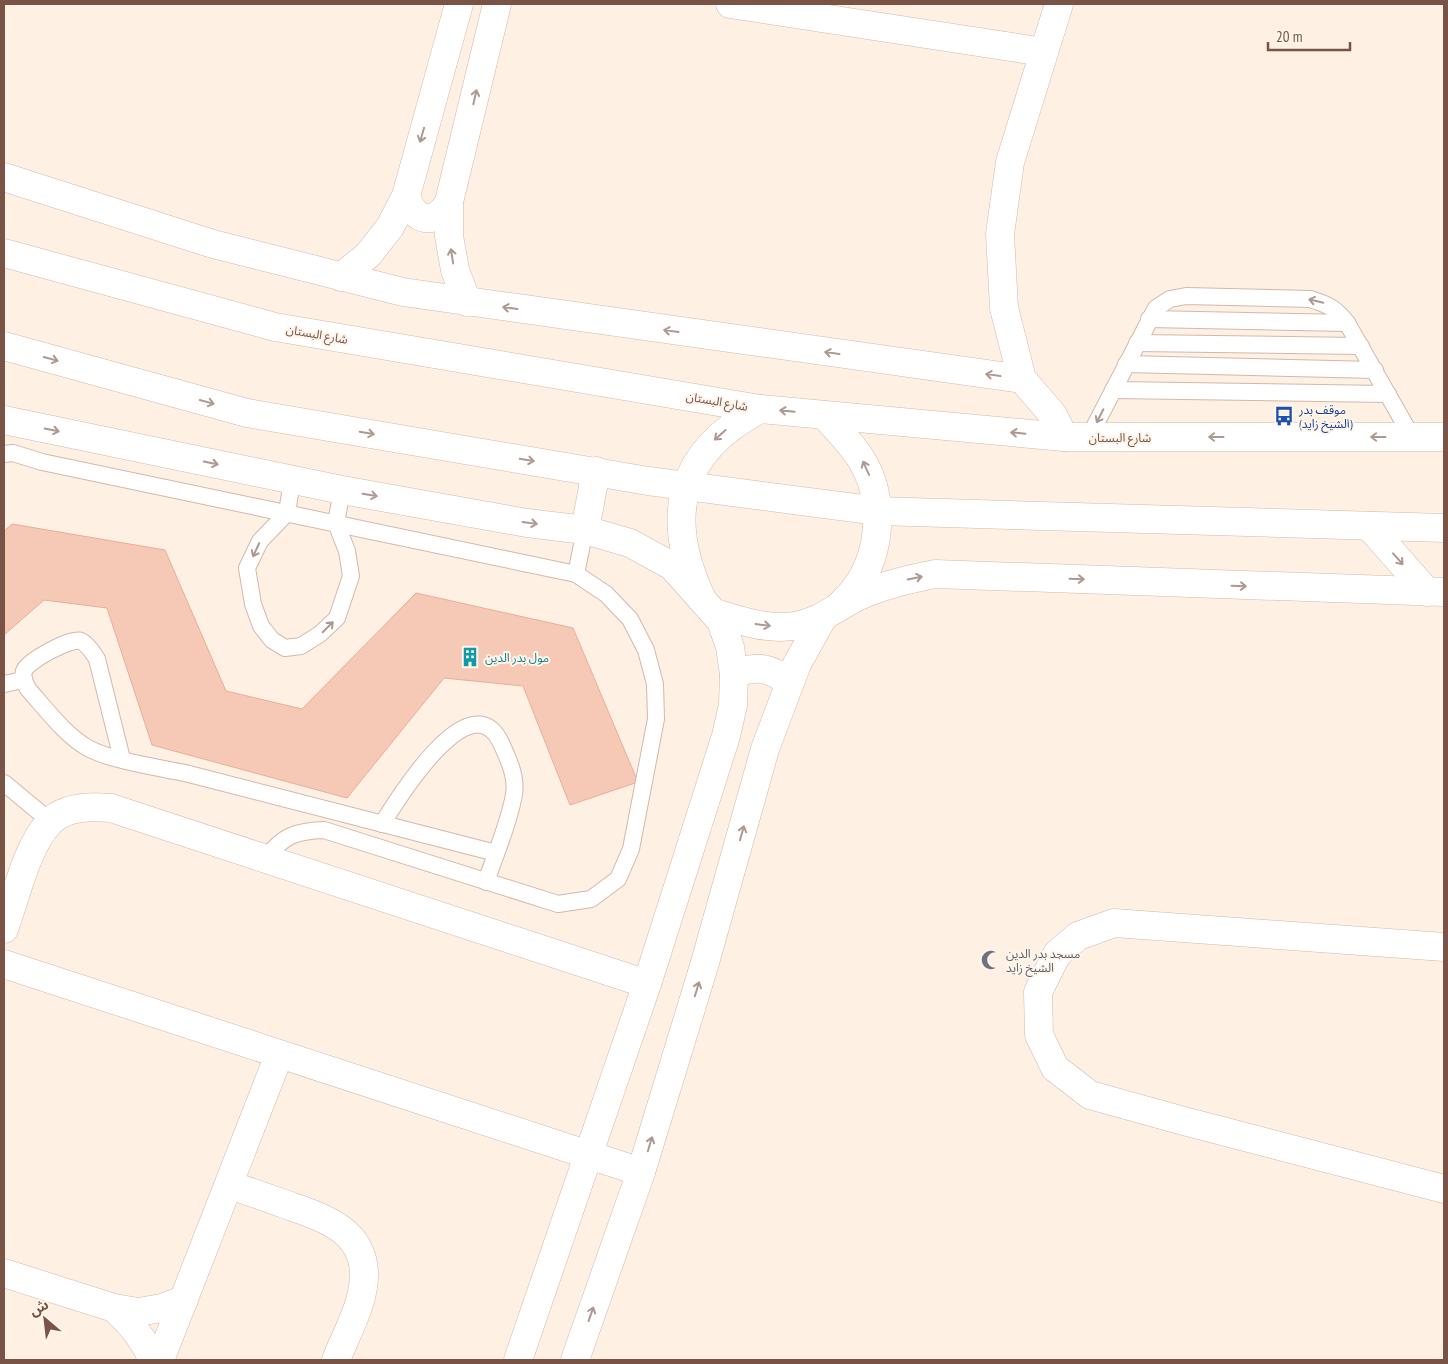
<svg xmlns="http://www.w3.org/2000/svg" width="1448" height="1364" font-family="'PT Sans Narrow','Noto Sans Arabic',sans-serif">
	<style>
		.building { fill: #f6c9b7; stroke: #eaad97 }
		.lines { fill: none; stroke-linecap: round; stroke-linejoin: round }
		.lane-casing { stroke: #d2b8aa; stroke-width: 18 }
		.street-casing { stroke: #d2b8aa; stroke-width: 29 }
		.secondary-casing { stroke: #d6b7a7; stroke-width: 29 }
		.lane { stroke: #fff; stroke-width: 16 }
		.street { stroke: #fff; stroke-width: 28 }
		.secondary { stroke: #fff; stroke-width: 28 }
		.oneway { stroke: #ae9890 }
		.labels { text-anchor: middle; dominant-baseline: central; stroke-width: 4; stroke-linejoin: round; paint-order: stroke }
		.street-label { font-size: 12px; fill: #785346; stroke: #fff5ea }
		.transit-label { font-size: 12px; fill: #164399; stroke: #fff5ea; text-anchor: start }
		.culture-label { font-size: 12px; fill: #0d838f; stroke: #fff5ea; text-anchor: start }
		.worship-label { font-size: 12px; fill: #5b616d; stroke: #fff5ea; text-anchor: start }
	</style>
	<rect width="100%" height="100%" fill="#fef0e2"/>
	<path class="building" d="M12 524 165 550 226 691 302 709 416 593 573 628 638 782 570 805 523 686 444 678 347 798 152 745 107 608 44 600 4 635V531Z"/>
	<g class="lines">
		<defs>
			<g id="lane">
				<path d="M1149 319 1347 323"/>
				<path d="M1137 343 1361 346"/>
				<path d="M1126 364 1375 370"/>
				<path d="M1113 390 1388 394"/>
				<path d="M1089 437 1156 308 1170 299 1186 296 1310 299C1327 304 1337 309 1347 323L1412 437"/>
				<path d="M4 454 13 453 42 462 576 574 606 594 630 619 646 650 655 684 656 719 631 849 618 879 591 899 558 904 324 830C294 831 284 836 265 858"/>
				<path d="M292 480 287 513 260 541 247 568 253 604 261 626 272 640 285 648 301 646 320 634 337 618 351 576 347 551 336 523 342 490"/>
				<path d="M576 574 585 530"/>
				<path d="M4 684 23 680"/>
				<path d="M122 759 97 659C93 653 89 645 81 641 72 637 27 661 24 671 22 678 25 683 28 689 46 709 65 735 88 748 109 760 160 768 185 773L496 853"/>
				<path d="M4 783 50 821"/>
				<path d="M382 824C397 800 471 679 501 743 508 758 517 777 514 794 510 821 495 855 486 882"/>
			</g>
			<g id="street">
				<path d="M730 4 1044 52"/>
				<path d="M4 177 213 244 403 292 1022 379 1053 415 1064 437"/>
				<path d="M406 196C414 223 436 226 449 202"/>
				<path d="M341 277 368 255 390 227 406 196 459 4"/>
				<path d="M467 302 455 270 449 236V202L497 4"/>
				<path d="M1022 379 1004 308 1000 234 1010 162 1059 4"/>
				<path d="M4 420 342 490 527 523 585 530 630 543 672 566 721 621 730 647 734 674 733 705 726 736 647 984 518 1360"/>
				<path d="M585 530 596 471"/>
				<path d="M715 613C741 621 767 630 794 626 819 622 837 607 859 596 883 585 909 579 935 574L1444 592"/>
				<path d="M734 674C756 665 771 667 789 683"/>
				<path d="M4 929C16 897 26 848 49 823 64 806 91 806 111 808L647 984"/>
				<path d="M1444 947 1114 923 1078 936 1057 954 1038 992 1039 1035 1055 1068 1090 1095 1180 1120 1444 1189"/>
				<path d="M4 964 641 1172"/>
				<path d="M229 1185C248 1191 268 1198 287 1205 321 1217 363 1229 364 1273 365 1302 346 1334 336 1360"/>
				<path d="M4 1273 114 1308 138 1312 162 1308 184 1300"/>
				<path d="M114 1308C131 1324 144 1339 153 1360"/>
				<path d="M160 1360 279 1055"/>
				<path d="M575 1360 641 1172 704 966 765 749 797 664 822 619"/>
			</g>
			<g id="secondary">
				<path d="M4 253 275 327 760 409 1064 437H1444"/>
				<path d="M4 346 247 413 648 481 878 511 1444 528"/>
				<path d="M824 415C837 429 851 443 861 459 885 497 882 553 855 589 850 596 843 602 837 608"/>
				<path d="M1369 526 1427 592"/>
				<path d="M702 599C663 517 678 452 760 409"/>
			</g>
		</defs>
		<use href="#lane" class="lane-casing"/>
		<use href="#street" class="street-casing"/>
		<use href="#secondary" class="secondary-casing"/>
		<use href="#lane" class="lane"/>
		<use href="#street" class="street"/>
		<use href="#secondary" class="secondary"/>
	</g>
	<defs><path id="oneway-shaft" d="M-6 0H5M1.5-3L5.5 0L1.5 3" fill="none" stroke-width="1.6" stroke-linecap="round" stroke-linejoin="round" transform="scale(1.25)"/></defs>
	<g class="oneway">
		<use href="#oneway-shaft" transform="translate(475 97) rotate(-77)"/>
		<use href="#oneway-shaft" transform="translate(422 135) rotate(106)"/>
		<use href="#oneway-shaft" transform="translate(452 256) rotate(-99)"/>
		<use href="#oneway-shaft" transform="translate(1316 301) rotate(-167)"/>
		<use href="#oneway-shaft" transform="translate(510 308) rotate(-172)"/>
		<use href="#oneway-shaft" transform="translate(671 331) rotate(-172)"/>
		<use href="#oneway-shaft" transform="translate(832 353) rotate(-172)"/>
		<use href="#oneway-shaft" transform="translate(51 359) rotate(15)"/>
		<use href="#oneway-shaft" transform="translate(993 375) rotate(-172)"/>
		<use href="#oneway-shaft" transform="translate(207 402) rotate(15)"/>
		<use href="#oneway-shaft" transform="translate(787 411) rotate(-174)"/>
		<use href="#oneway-shaft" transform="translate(1100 416) rotate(117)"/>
		<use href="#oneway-shaft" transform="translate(52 430) rotate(12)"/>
		<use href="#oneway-shaft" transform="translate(367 433) rotate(10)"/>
		<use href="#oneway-shaft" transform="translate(1018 433) rotate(-175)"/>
		<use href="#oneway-shaft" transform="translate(720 435) rotate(138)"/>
		<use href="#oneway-shaft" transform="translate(1216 437) rotate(180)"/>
		<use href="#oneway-shaft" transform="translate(1378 437) rotate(180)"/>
		<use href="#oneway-shaft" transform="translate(527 460) rotate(10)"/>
		<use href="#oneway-shaft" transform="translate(211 463) rotate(12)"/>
		<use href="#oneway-shaft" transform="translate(866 468) rotate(-114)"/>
		<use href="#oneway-shaft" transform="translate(370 495) rotate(10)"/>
		<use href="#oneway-shaft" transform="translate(530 523) rotate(8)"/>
		<use href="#oneway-shaft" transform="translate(256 550) rotate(115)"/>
		<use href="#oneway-shaft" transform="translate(1398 559) rotate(49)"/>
		<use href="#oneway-shaft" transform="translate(915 578) rotate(-12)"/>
		<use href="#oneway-shaft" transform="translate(1077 579) rotate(2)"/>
		<use href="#oneway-shaft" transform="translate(1239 586) rotate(2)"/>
		<use href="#oneway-shaft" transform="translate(763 625) rotate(8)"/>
		<use href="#oneway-shaft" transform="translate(328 627) rotate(-45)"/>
		<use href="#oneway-shaft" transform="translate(742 833) rotate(-74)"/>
		<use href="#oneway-shaft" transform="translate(697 989) rotate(-73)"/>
		<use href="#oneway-shaft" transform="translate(650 1144) rotate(-73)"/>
		<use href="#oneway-shaft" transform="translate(591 1314) rotate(-71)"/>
	</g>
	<defs>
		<symbol id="bus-bare" viewBox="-9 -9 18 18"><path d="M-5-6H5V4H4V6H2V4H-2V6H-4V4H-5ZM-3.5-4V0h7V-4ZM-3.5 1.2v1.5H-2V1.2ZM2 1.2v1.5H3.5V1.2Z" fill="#1a4fb4" stroke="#fff5ea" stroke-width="2.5" paint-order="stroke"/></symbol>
		<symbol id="building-bare" viewBox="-9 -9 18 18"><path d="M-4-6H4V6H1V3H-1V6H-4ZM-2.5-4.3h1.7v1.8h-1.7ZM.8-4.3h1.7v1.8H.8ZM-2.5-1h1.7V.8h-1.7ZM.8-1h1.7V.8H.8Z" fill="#0f9aa8" stroke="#fff5ea" stroke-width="2.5" paint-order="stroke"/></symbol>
		<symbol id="mosque-bare" viewBox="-9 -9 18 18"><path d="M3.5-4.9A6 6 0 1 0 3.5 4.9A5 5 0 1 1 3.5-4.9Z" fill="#6b7280" stroke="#fff5ea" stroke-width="2.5" paint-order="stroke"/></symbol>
	</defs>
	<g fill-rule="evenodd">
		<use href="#bus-bare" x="1270" y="402" width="28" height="28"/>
		<use href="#building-bare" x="456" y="643" width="28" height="28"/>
		<use href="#mosque-bare" x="977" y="946" width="28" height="28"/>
	</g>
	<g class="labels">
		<g class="street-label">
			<text transform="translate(317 334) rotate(10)">شارع البستان</text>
			<text transform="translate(717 401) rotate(10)">شارع البستان</text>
			<text x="1120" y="437">شارع البستان</text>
		</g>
		<g class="transit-label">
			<text x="1299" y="409">موقف بدر<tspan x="1299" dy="14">(الشيخ زايد)</tspan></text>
		</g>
		<g class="culture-label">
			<text x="485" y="657">مول بدر الدين</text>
		</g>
		<g class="worship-label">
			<text x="1006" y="953">مسجد بدر الدين<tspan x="1006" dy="14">الشيخ زايد</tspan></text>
		</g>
	</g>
	<rect width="1448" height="1364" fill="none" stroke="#785346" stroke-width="10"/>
	<g transform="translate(45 1319) rotate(332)" stroke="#fff5ea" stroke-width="4" paint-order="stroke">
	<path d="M0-4L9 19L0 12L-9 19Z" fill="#785346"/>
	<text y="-8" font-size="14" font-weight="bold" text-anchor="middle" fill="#785346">ش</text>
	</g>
	<path d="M1268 42v8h82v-8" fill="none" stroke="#785346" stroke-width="2.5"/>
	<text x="1276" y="42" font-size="15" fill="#785346" stroke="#fff5ea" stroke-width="4" paint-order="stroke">20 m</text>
</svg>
